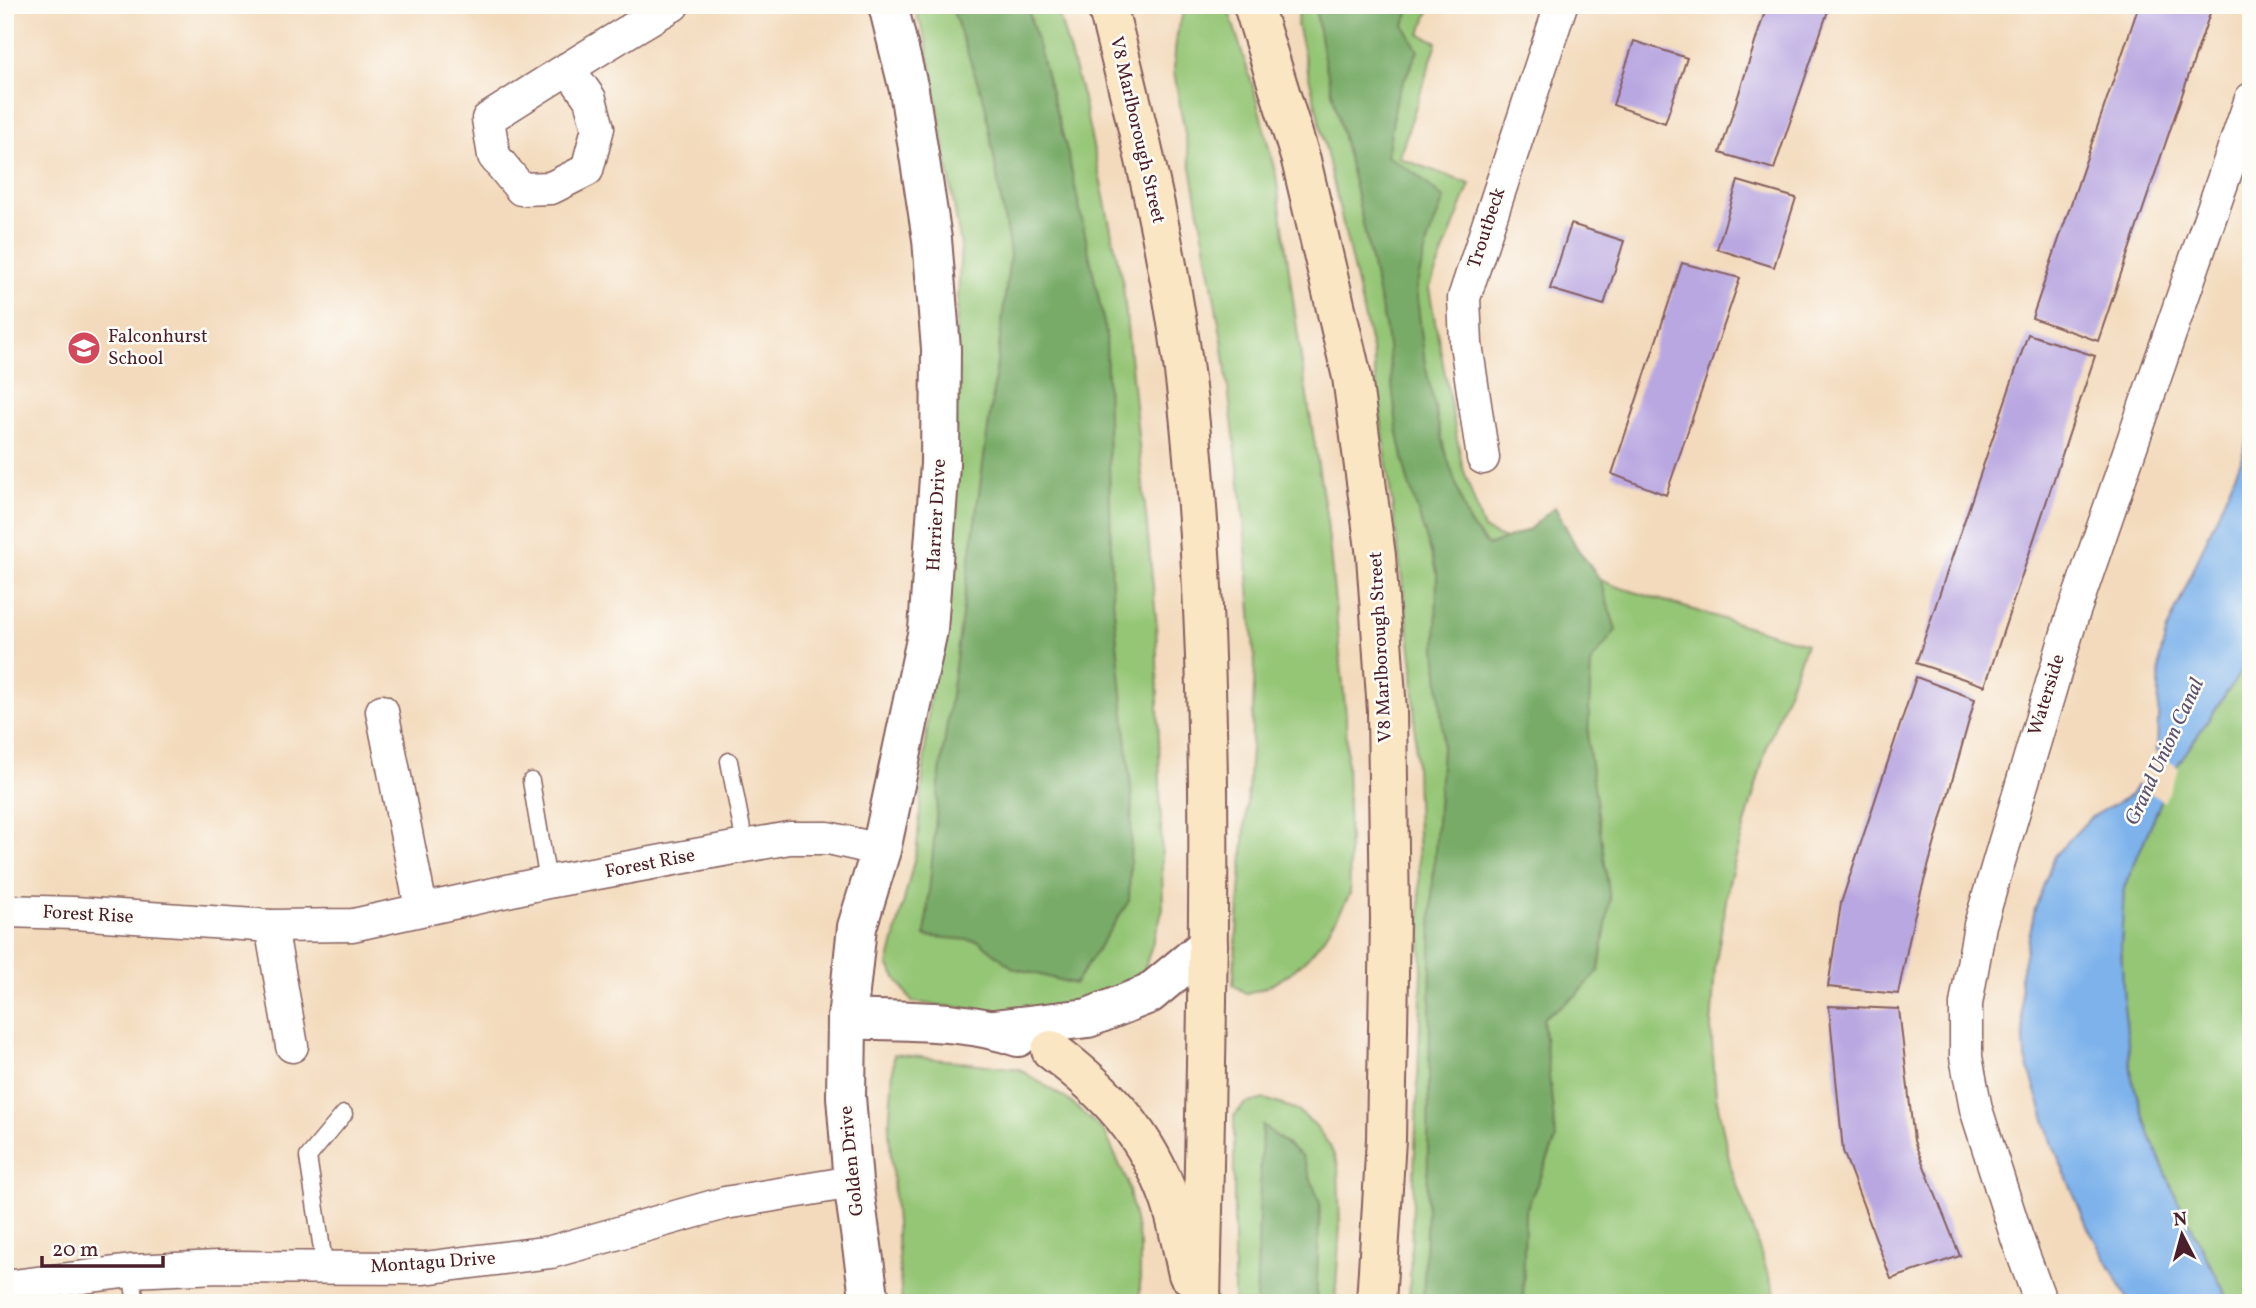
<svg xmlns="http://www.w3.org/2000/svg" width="2256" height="1308" font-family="Vollkorn,serif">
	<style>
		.green { fill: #95c676; stroke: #707250; stroke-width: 2 }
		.forest { fill: #78ab67; stroke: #616549; stroke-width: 2 }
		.water { fill: #7db2eb; stroke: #64688b; stroke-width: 2 }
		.pier { fill: #f3dabc }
		.building { fill: #b9a7e1 }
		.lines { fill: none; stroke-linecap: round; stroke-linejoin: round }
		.service-casing { stroke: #85605e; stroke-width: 19 }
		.minor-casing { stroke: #85605e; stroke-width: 35 }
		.tertiary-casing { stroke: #85605e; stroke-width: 42 }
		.secondary-casing { stroke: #85605e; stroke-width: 42 }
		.service { stroke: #fff; stroke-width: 16 }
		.minor { stroke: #fff; stroke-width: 32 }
		.tertiary { stroke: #fff; stroke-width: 38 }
		.secondary { stroke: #fbe6c4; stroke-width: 38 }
		.labels { text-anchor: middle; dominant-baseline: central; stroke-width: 5; stroke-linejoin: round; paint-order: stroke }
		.street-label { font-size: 19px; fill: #4a1f2b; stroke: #fdfcf7 }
		.poi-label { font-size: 19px; fill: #4a1f2b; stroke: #fdfcf7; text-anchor: start }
		.water-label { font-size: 21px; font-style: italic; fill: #5c526e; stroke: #fdfcf7 }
	</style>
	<rect width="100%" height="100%" fill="#fdfcf7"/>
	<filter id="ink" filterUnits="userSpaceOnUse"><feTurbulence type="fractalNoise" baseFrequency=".0143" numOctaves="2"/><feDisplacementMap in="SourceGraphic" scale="14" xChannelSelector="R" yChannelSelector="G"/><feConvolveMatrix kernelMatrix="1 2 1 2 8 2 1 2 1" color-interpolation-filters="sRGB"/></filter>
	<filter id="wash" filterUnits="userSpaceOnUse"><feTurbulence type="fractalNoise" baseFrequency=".00686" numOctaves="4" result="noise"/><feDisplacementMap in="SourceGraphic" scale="28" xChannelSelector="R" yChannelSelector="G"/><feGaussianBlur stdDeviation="1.57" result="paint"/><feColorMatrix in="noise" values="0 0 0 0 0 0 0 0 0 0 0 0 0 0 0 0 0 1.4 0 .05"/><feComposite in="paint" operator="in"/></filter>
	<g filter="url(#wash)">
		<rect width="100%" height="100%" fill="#f3dabc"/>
		<g class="green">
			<path d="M913 5H1056L1082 95 1123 285 1156 617 1163 909 1142 977 1068 1005 1009 1014 912 1002 888 965 917 848 947 488 961 246 926 40Z"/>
			<path d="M1189 5H1227L1254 90 1276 175 1302 365 1327 521 1346 716 1350 894C1325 941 1300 979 1247 994L1233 985 1251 750 1255 665 1243 508 1222 340 1174 72C1175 50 1175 23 1189 5Z"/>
			<path d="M1300 5H1431L1420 34 1437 42 1399 158 1470 184 1429 289 1462 465 1484 530 1615 586 1806 644 1767 746 1729 882 1715 968 1711 1028 1716 1096 1731 1168 1778 1303H1409L1422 973 1413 665 1372 350 1297 24Z"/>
			<path d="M2251 657V1303H2230L2176 1197 2150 1136 2132 1078 2124 1005 2121 946 2124 888 2174 770Z"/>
			<path d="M894 1054 1019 1069 1068 1100 1104 1131 1127 1181 1140 1245V1303H902L889 1130Z"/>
			<path d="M1265 1099 1295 1109 1314 1124 1330 1146 1338 1165 1340 1226 1335 1303H1234V1116L1245 1104Z"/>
		</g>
		<g class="forest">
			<path d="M951 5H1027L1068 154 1106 333 1112 589 1132 799 1129 901 1075 984 1013 968 979 941 925 936 940 774 998 356 1010 254 985 104Z"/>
			<path d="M1321 5H1411L1404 25 1418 51 1397 95 1387 156 1417 175 1444 199 1428 240 1416 288 1425 364 1444 448 1469 523 1488 546 1528 530 1555 507 1577 548 1600 579 1616 630 1591 662 1588 743 1610 900 1599 970 1577 995 1543 1018 1556 1140 1525 1212 1523 1303H1423L1427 1206 1432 894 1443 734 1436 648 1437 572 1407 478 1397 428 1386 330 1355 187 1323 54 1316 12Z"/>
			<path d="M1262 1125 1302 1156 1320 1203 1316 1303H1256Z"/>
		</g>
		<path class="water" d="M2251 429V657L2174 770 2124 888 2121 946 2124 1005 2132 1079 2150 1136 2176 1197 2230 1303H2130L2087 1226 2053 1145 2025 1056 2020 978 2035 909 2054 856 2090 818 2131 795 2157 752 2160 657 2167 630 2239 465Z"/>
		<path class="pier" d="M2154 751 2179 768 2164 802 2135 783Z"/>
		<g id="blocks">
			<g class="building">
				<path d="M1767 5H1830L1774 169 1720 153Z"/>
				<path d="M2139 5H2188L2210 13 2098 341 2032 318Z"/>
				<path d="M1634 41 1687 58 1665 123 1613 105Z"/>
				<path d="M1738 181 1796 198 1774 267 1717 249Z"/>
				<path d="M1571 224 1624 241 1604 305 1550 289Z"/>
				<path d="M1682 263 1740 278 1666 495 1612 474Z"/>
				<path d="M2028 334 2095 356 1985 686 1916 663Z"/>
				<path d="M1916 677 1975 699 1914 917 1898 994 1828 987 1841 903Z"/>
				<path d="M1829 1006 1899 1009 1914 1141 1960 1256 1891 1279 1843 1151Z"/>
			</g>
		</g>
	</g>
	<g filter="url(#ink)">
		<use href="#blocks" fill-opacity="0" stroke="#85605e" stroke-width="2"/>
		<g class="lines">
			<defs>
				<g id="service">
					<path d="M729 761 745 845"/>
					<path d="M531 781 548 882"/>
					<path d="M325 1269 308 1157 344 1114"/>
					<path d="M131 1271 136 1303"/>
				</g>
				<g id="minor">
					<path d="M568 68 590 99 598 128 587 170 551 188 521 189 494 156 488 119C549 80 610 41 673 5"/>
					<path d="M1483 458 1466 344 1464 298 1561 5"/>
					<path d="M382 711 421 908"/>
					<path d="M5 911 74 913 271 926 353 925 548 882 789 838H828L881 850"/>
					<path d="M271 926 292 1046"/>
					<path d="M5 1287 131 1271 218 1267 424 1268 551 1252 725 1203 853 1182"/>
					<path d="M2041 1303 2017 1238 1976 1109 1966 1057V1004L1980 925 2070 623 2251 99"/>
				</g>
				<g id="tertiary">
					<path d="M847 1019C903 1022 964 1018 1018 1037"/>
					<path d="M994 1029 1088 1018 1149 994 1208 945"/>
					<path d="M870 1303 853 1182 846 1097 847 1019 857 927 881 850 928 630 940 464 941 349 932 239 909 90 888 5"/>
				</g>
				<g id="secondary">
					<path d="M1107 5C1141 137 1173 268 1188 404 1219 702 1207 1004 1201 1303"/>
					<path d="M1253 5 1301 160 1352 377 1376 556 1387 711 1390 919 1386 1139 1376 1303"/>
					<path d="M1051 1050C1107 1092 1146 1133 1170 1200 1178 1223 1182 1249 1188 1274"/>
				</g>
			</defs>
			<use href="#service" class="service-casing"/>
			<use href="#minor" class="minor-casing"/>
			<use href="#tertiary" class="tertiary-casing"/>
			<use href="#secondary" class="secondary-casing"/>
			<use href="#service" class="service"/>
			<use href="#minor" class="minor"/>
			<use href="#tertiary" class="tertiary"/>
			<use href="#secondary" class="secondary"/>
		</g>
	</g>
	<defs>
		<symbol id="school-disc" viewBox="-11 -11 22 22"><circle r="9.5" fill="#d1495b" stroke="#fdfcf7"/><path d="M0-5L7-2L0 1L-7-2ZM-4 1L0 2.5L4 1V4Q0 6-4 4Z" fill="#fff"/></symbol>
	</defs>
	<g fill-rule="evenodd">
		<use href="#school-disc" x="65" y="329" width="38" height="38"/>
	</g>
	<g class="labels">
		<g class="street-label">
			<text transform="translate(1137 130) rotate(77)">V8 Marlborough Street</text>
			<text transform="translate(1487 228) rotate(-72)">Troutbeck</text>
			<text transform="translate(937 515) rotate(-87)">Harrier Drive</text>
			<text transform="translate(1381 647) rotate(-93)">V8 Marlborough Street</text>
			<text transform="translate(2047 695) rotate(-73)">Waterside</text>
			<text transform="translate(650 864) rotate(-11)">Forest Rise</text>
			<text transform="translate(88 915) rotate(3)">Forest Rise</text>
			<text transform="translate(852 1161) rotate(-96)">Golden Drive</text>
			<text transform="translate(433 1263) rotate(-4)">Montagu Drive</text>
		</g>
		<g class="poi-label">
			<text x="108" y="337">Falconhurst<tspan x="108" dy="22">School</tspan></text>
		</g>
		<g class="water-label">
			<text transform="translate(2165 752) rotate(-65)">Grand Union Canal</text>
		</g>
	</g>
	<rect width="2256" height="1308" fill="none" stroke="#fdfcf7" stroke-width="28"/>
	<g transform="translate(2182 1235) rotate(354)" stroke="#fdfcf7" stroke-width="5" paint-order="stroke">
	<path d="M0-5L12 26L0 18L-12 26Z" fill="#4a1f2b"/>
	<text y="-10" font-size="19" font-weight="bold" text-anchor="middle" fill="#4a1f2b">N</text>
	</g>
	<path d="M42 1256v10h121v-10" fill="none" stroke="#4a1f2b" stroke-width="3.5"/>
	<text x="52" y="1256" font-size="21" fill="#4a1f2b" stroke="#fdfcf7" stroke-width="5" paint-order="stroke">20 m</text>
</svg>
